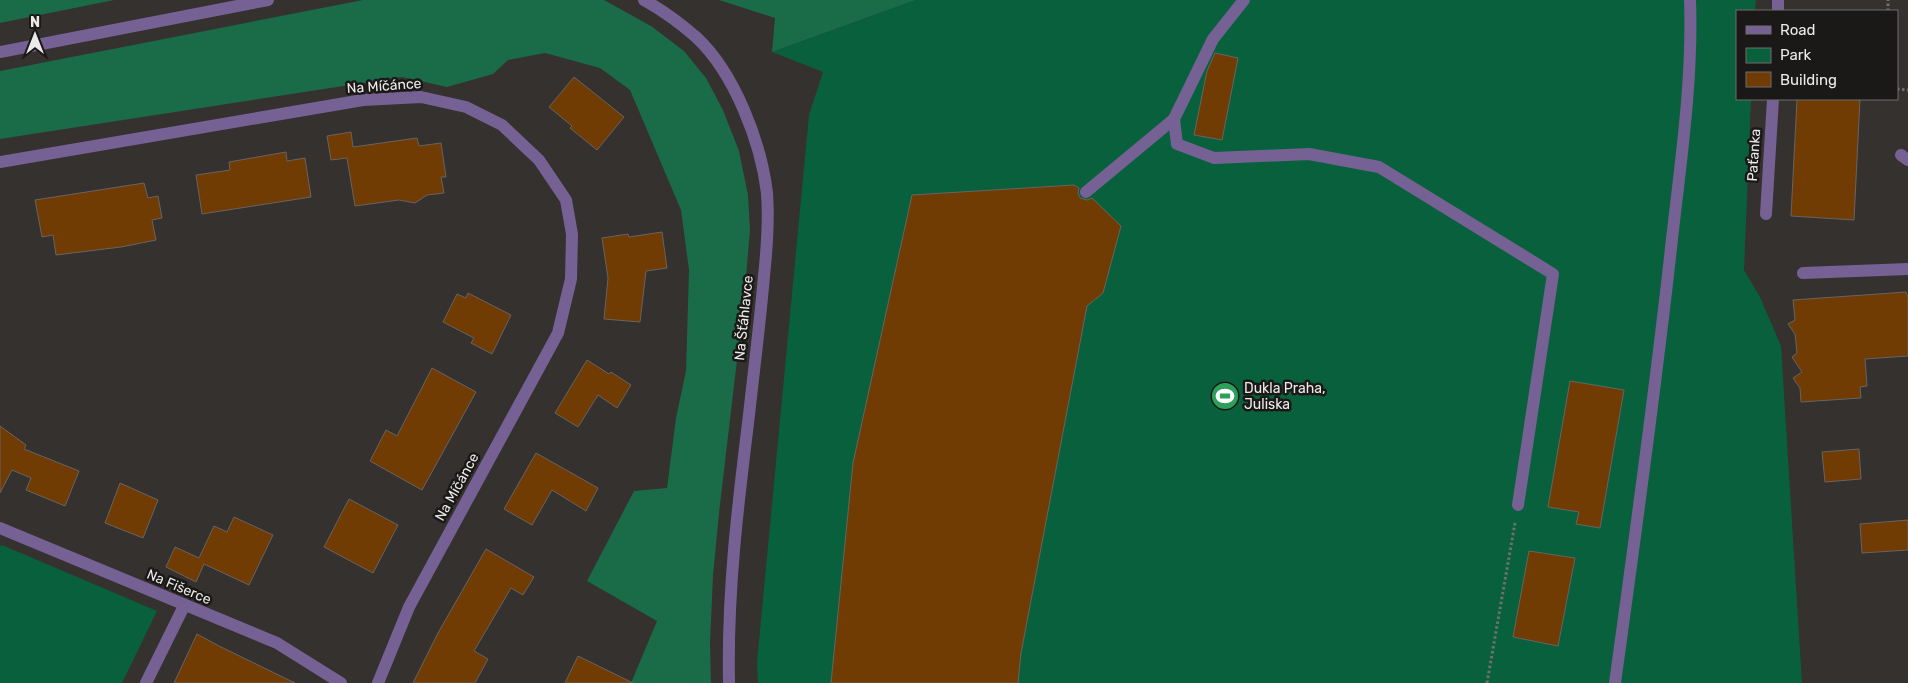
<svg xmlns="http://www.w3.org/2000/svg" width="1908" height="683" font-family="Rubik,sans-serif">
	<style>
		.green { fill: #09603d }
		.forest { fill: #1a6b47 }
		.building { fill: #713b04; stroke: #676462 }
		.lines { fill: none; stroke-linecap: round; stroke-linejoin: round }
		.path { stroke: #726f6e; stroke-width: 3; stroke-dasharray: 2.5 2.5; stroke-linecap: butt }
		.minor { stroke: #766194; stroke-width: 12 }
		.labels { text-anchor: middle; dominant-baseline: central; stroke-width: 5; stroke-linejoin: round; paint-order: stroke }
		.street-label { font-size: 14px; fill: #eceae9; stroke: #1a1918 }
		.poi-label { font-size: 14px; fill: #eceae9; stroke: #1a1918; text-anchor: start }
	</style>
	<rect width="100%" height="100%" fill="#34312f"/>
	<g class="green">
		<path d="M916 0H1756L1755 11H1737V99H1751L1744 270 1760 297 1781 346 1802 683H758L757 662 809 115 823 72 772 52Z"/>
		<path d="M2 545 157 611 122 683H0V546Z"/>
	</g>
	<g class="forest">
		<path d="M0 0H114L0 23Z"/>
		<path d="M363 0H604L651 26 684 51 706 78 723 110 739 151 748 195 750 230 744 301 719 513 713 576 710 643 711 683H631L657 621 587 581 634 491 667 488 676 418 686 371 689 270 681 210 630 90 600 68 545 53 508 60 493 74 447 87 402 77 0 139V71Z"/>
		<path d="M719 0H916L772 52 775 18Z"/>
	</g>
	<g class="building">
		<path d="M1215 53 1238 58 1222 140 1194 135 1207 71Z"/>
		<path d="M574 77 624 117 597 150 570 128 572 126 549 107Z"/>
		<path d="M1797 99H1860L1854 220 1791 216Z"/>
		<path d="M351 132 353 147 417 138 419 146 441 143 446 177H441L444 193 427 195 415 203 399 200 355 206 347 158 331 160 327 136Z"/>
		<path d="M286 152 287 161 305 158 311 197 202 214 196 175 230 170 229 162Z"/>
		<path d="M144 183 148 198 158 196 162 218 152 220 156 240 121 247 56 255 53 235 42 237 35 200Z"/>
		<path d="M1074 185 1079 188 1078 193 1080 198 1087 200 1092 198 1121 226 1103 293 1087 306 1021 653 1018 683H831L853 463 912 195Z"/>
		<path d="M662 232 667 268 646 271 640 322 604 319 608 278 602 238 628 234 629 237Z"/>
		<path d="M1906 292 1908 297V356L1865 359 1867 386 1860 387 1861 398 1801 402 1800 388 1793 378 1802 372 1792 357 1797 353 1795 334 1788 324 1795 320 1793 300Z"/>
		<path d="M468 293 511 315 492 354 471 343 474 338 443 322 457 294 466 298Z"/>
		<path d="M587 360 609 374 611 372 631 385 617 408 598 395 578 427 555 413Z"/>
		<path d="M432 368 476 392 422 490 370 461 386 430 397 436Z"/>
		<path d="M1570 381 1624 390 1600 528 1576 524 1579 512 1548 507Z"/>
		<path d="M0 426 26 445 24 449 79 471 65 506 26 490 31 478 12 470 0 493Z"/>
		<path d="M1859 449 1861 479 1825 482 1822 452Z"/>
		<path d="M536 453 598 488 586 511 552 490 532 525 504 509Z"/>
		<path d="M120 483 158 500 143 538 105 523Z"/>
		<path d="M349 499 398 525 373 573 324 547Z"/>
		<path d="M234 517 273 535 249 585 204 564 196 582 166 567 175 547 199 558 214 526 227 532Z"/>
		<path d="M1908 520V550L1862 553 1860 524Z"/>
		<path d="M486 549 534 577 523 595 511 588 474 651 488 659 475 683H413L438 633Z"/>
		<path d="M1529 551 1575 558 1558 646 1513 637Z"/>
		<path d="M197 634 219 646 295 683H174Z"/>
		<path d="M578 656 633 683H565Z"/>
	</g>
	<g class="lines">
		<g class="path">
			<path d="M1888 11V0"/>
			<path d="M1897 89 1908 90"/>
			<path d="M1487 683 1515 523"/>
		</g>
		<g class="minor">
			<path d="M644 0C662 10 680 23 696 37 734 72 761 142 767 193 769 221 767 248 764 276 760 323 754 369 749 415 738 504 727 593 729 683"/>
			<path d="M1778 11V0"/>
			<path d="M0 52 268 0"/>
			<path d="M1174 119 1177 144 1214 158 1309 154 1379 167 1553 274 1518 505"/>
			<path d="M1901 155 1908 160"/>
			<path d="M0 162 363 100 421 97 466 107 502 125 539 160 566 200 572 234 571 279 558 333 409 607 378 683"/>
			<path d="M1086 192 1174 119 1213 39 1244 0"/>
			<path d="M1766 214 1773 99"/>
			<path d="M1803 273 1908 269"/>
			<path d="M0 528 277 643 341 683"/>
			<path d="M146 683 184 606"/>
			<path d="M1615 683C1635 538 1655 394 1671 248 1680 166 1693 83 1690 0"/>
		</g>
	</g>
	<defs>
		<symbol id="stadium-disc" viewBox="-11 -11 22 22"><circle r="9.5" fill="#2e9e5b" stroke="#1a1918"/><path d="M0-5a6.5 5 0 1 0 0 10a6.5 5 0 1 0 0-10ZM-3.5-1.8h7v3.6h-7Z" fill="#fff"/></symbol>
	</defs>
	<g fill-rule="evenodd">
		<use href="#stadium-disc" x="1209" y="380" width="32" height="32"/>
	</g>
	<g class="labels">
		<g class="street-label">
			<text transform="translate(384 86) rotate(-4)">Na Míčánce</text>
			<text transform="translate(1754 155) rotate(-86)">Paťanka</text>
			<text transform="translate(744 318) rotate(-84)">Na Šťáhlavce</text>
			<text transform="translate(457 487) rotate(-61)">Na Míčánce</text>
			<text transform="translate(179 587) rotate(23)">Na Fišerce</text>
		</g>
		<g class="poi-label">
			<text x="1244" y="388">Dukla Praha,<tspan x="1244" dy="16">Juliska</tspan></text>
		</g>
	</g>
	<rect x="1736" y="10" width="162" height="90" fill="#1a1918" stroke="#6e6d6c"/>
	<rect x="1746" y="26" width="25" height="8" fill="#766194" stroke="#6e6d6c"/>
	<text x="1780" y="35" font-size="15" fill="#eceae9">Road</text>
	<rect x="1746" y="48" width="25" height="15" fill="#09603d" stroke="#6e6d6c"/>
	<text x="1780" y="60" font-size="15" fill="#eceae9">Park</text>
	<rect x="1746" y="72" width="25" height="15" fill="#713b04" stroke="#6e6d6c"/>
	<text x="1780" y="85" font-size="15" fill="#eceae9">Building</text>
	<g transform="translate(35 35)" stroke="#1a1918" stroke-width="4" paint-order="stroke">
	<path d="M0-4L9 19L0 12L-9 19Z" fill="#eceae9"/>
	<text y="-8" font-size="14" font-weight="bold" text-anchor="middle" fill="#eceae9">N</text>
	</g>
</svg>
